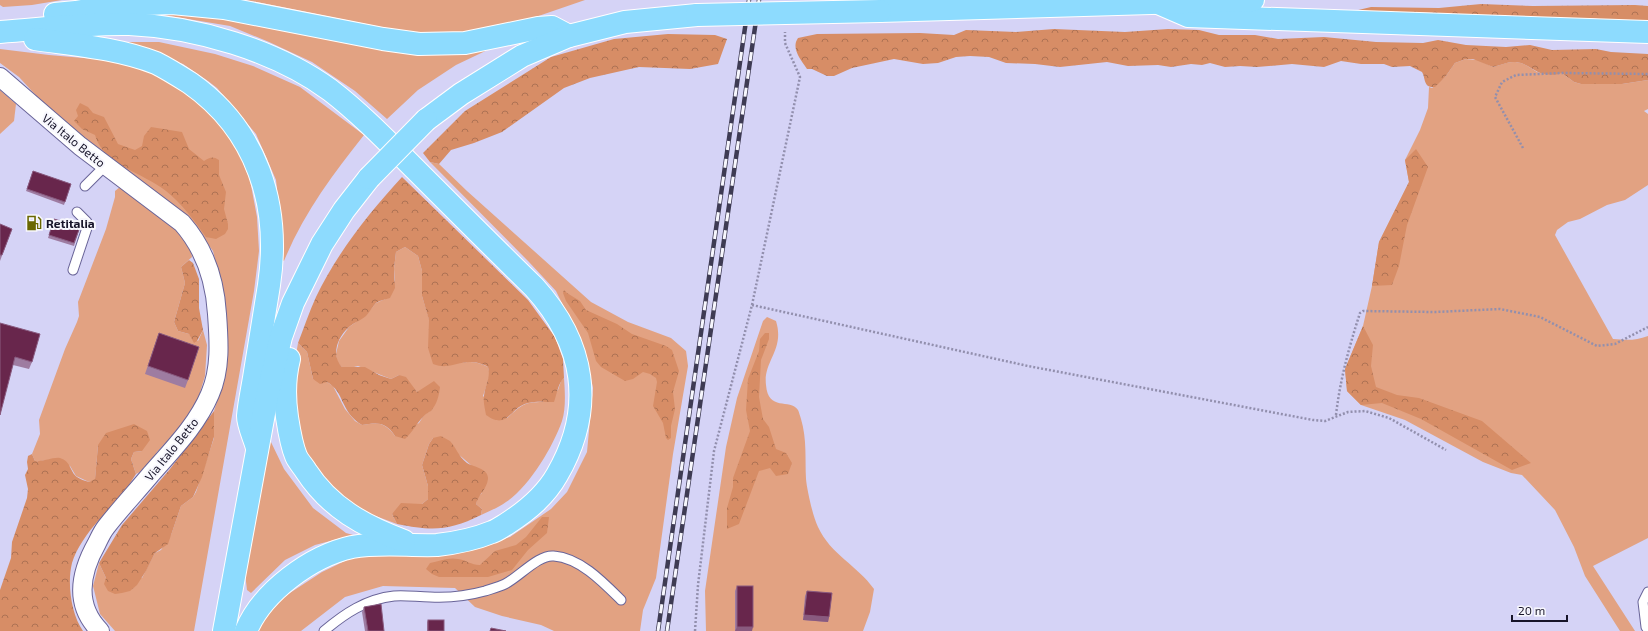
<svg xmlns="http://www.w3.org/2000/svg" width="1648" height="631" font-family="'Exo 2',sans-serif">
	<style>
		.green { fill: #e2a282 }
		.forest { fill: url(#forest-crowns) }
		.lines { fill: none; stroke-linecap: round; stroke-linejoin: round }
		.lane-casing { stroke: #696498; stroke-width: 11 }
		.street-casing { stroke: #696498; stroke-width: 20 }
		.highway-casing { stroke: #fff; stroke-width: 24 }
		.path { stroke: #928fad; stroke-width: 2.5; stroke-dasharray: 2 2; stroke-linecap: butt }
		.lane { stroke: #fff; stroke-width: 9 }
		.street { stroke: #fff; stroke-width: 18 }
		.highway { stroke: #8ddbfe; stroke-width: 22 }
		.rail-casing { stroke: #3e3b53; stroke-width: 4.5 }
		.rail { stroke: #f7f7fd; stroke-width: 3; stroke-dasharray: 9; stroke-linecap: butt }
		.highway-bridge-casing { stroke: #fff; stroke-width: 24; stroke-linecap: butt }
		.highway-bridge { stroke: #8ddbfe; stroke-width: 22 }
		.wall { fill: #9e7ca1 }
		.shaded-wall { fill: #895a7f }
		.building { fill: #68264c; stroke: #895a7f }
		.labels { text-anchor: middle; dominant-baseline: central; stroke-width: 4; stroke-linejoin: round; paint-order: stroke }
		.street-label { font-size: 12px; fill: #171429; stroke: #f7f7fd }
		.poi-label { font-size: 12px; font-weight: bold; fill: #171429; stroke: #f7f7fd; text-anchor: start }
	</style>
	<defs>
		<pattern id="forest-crowns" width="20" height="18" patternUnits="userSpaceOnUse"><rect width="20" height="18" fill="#d78d66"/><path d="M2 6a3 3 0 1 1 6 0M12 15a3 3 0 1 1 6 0" fill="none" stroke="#ad7254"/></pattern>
	</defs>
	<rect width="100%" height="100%" fill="#d5d3f6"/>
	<g class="green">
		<path d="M0 0H62L32 5 3 7 0 5Z"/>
		<path d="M246 0H585L498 30 442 35 401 31Z"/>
		<path d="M154 11 498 45 456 65 418 90 387 119 355 91 312 62 269 42 230 26 164 15 138 13Z"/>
		<path d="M126 42H159L215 54 253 66 300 87 364 135C333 174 303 214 284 261L281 259V225L276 180 256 134 217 88 208 81 183 64 128 45Z"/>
		<path d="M0 49 49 55 118 61 152 71 180 87 206 109 235 143 250 180 257 217 259 251 254 291 194 631H115L100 614 93 586 99 563 106 578H142L155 553 161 550 171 535 181 506 193 497 196 492 214 438V411L224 379 219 276 213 251 188 218 90 144 41 101 19 77 0 63Z"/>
		<path d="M1466 59 1478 60 1493 67C1503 65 1508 60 1521 63 1527 65 1532 69 1537 72 1545 75 1555 74 1562 73L1574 82 1581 84H1622L1648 80V109L1644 111 1648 114V185L1625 200 1607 205 1580 219 1568 222 1557 230 1555 235 1613 339C1626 340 1635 341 1648 336V538L1593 566 1635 631H1620L1585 576 1574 547 1555 510 1522 475 1511 473 1483 462 1405 420 1361 405 1347 391 1345 369 1363 326 1372 286 1379 242 1409 182 1405 160 1420 130 1428 108 1429 87 1432 88 1446 76 1455 63Z"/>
		<path d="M0 90 16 104 14 121 0 134Z"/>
		<path d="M430 162 439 164 467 191 591 302 628 322 671 338 686 351 688 366 673 454 656 578 643 610 640 631H554L541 625 502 616 475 607 455 588 383 586 345 597 301 631H258L273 604 322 572 353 557 465 551 510 537 551 509 567 492 587 452 593 388 585 350 556 291 529 262Z"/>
		<path d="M120 187 141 204 173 227 190 244 192 257 181 267 185 283 174 322 178 331 189 334 198 341 203 330 207 345 205 376 198 399 189 418 157 452 148 468 136 474 131 459 134 452 142 451 98 445 95 480 89 482 76 476 70 466 54 459 41 461H35L32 454 40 434 39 420 65 349 77 322 79 316 78 302 106 229 115 197V191Z"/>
		<path d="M405 247 418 256 422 271V296L429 319V332L460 363C472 361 478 362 488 367L490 375 483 396 507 418C522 405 523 402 543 402L558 390 561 381 564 378C565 392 566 409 562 421 553 447 529 487 506 502 499 507 490 511 481 515L482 509 476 504 477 498 482 493 479 469 472 466 457 453 433 438 429 444 422 465 428 486V499L422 504 415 505 392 514 397 524 365 512 331 489 307 458 294 424 291 385 298 343 307 352 313 379 327 382 333 386 345 409 355 421 362 425C378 422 385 422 395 436L419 423 424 415 430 411 417 392 399 375 391 379 358 366 350 368 342 367 337 362 336 354 339 341 349 327 366 315 376 303 390 297 395 280 394 269 396 252Z"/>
		<path d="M767 317 776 321C785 350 763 361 766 385 768 412 790 398 798 410 799 412 800 416 801 419 807 439 805 459 806 479 807 490 813 517 818 527 831 555 857 565 874 589L870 612 863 631H706L705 591 726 447 737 398 763 321Z"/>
		<path d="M270 440 284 469 313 508 346 533 353 535 315 545 285 560 251 593 247 590 245 573Z"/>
	</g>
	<g class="forest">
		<path d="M1481 4 1533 6 1635 5 1648 6V24L1588 18 1558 20 1452 16 1438 13 1336 11 1340 10 1354 11 1371 7 1439 8Z"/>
		<path d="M1054 29 1125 32 1168 29 1199 30 1219 35H1255L1278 39 1324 37 1376 42 1423 43 1438 40 1466 45 1506 47 1530 45 1552 50 1596 49 1611 52 1648 54V80L1622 84H1581L1574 82 1562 73C1556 76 1544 75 1538 72 1532 69 1527 65 1521 63 1509 60 1503 65 1493 67L1473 59H1466L1455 63 1446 76 1435 87C1423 88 1426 79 1422 72L1410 66 1392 67 1384 64H1361L1341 61 1324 67 1292 64 1257 67 1240 66 1225 67 1210 63 1202 65 1191 64 1171 67 1158 65 1128 66 1107 62 1060 67 1035 64 1006 63 989 57 970 56 956 57 938 63 923 64 894 59 852 68 834 76H827L812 69H807C800 59 791 48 798 38L817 34 920 33 954 35 966 30 1016 32Z"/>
		<path d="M668 34 715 35 727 39 718 64 690 69 639 67 590 78 564 88 502 132 474 143 451 150 439 164 430 162 423 153 465 111 551 57 614 39Z"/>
		<path d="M80 103 88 107 93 113 104 117 118 144 135 150 142 146 144 136 151 127 182 132 189 149 204 161C210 157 213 156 219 160V175L226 192 224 209 228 224V229L225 234 216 239 206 237C194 220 182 204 166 191 144 173 103 165 95 135L82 129 74 121 78 116 76 110Z"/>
		<path d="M1416 149 1428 167 1407 225 1399 266 1392 285 1372 286 1379 242 1409 182 1405 160Z"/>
		<path d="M402 177 528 300 555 337 563 359 564 378C558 383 557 394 554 402 546 402 536 401 528 403 510 407 508 431 486 415 485 409 483 402 484 396 485 385 491 378 488 367 463 354 454 372 433 364L428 348 429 320 422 296V271L418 256 405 247 396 252 394 269 395 288 390 298C386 299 379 301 376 303 372 307 370 312 366 316 360 321 353 323 348 328 337 338 331 356 342 367H365L379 375 391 379 399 375 406 377 417 392 434 381 440 387C439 396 437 404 431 411 428 413 425 414 423 417 416 424 413 432 405 439L395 436C386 422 378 422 362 425 340 412 345 392 327 382L320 384 313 379 307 352 298 343C304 328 309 312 316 297 337 253 369 213 402 177Z"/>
		<path d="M189 260 193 263 199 279V308L203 330 197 341 194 343 189 334 178 331 174 322 185 283 181 267Z"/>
		<path d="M564 290 567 293 580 301 586 310 617 324 632 334 666 346 672 350 679 371 673 392 675 409 671 426V438L668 440 666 438 663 423 653 406 657 382 656 378 650 374 643 372 633 379 625 381 601 367 596 361 588 333 566 301 563 293Z"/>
		<path d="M1363 326 1373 345 1371 366 1376 387 1397 395 1419 398 1482 421 1531 463 1512 470 1421 419 1382 403 1361 405 1347 391 1345 369Z"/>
		<path d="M765 333H769V339L761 360 759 397 763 419 769 427 776 449 786 453 792 463 788 474 776 476 770 468 759 471 739 524 727 529V508L733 487V478L750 431 746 410 748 379 759 351 760 339Z"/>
		<path d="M214 411V437L202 477 193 497 181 506 168 544 155 553 146 571 137 585 130 591 122 593 115 594 108 591 104 584 106 578 99 563 122 525 170 469Z"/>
		<path d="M134 424 147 431 150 440 142 451 134 452 131 459 136 474C128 486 119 502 110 513 107 517 101 518 98 521 88 532 76 549 72 563 67 583 71 614 83 631H0V590L11 558 12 542 27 498 28 489 25 475 28 469 27 462 28 456 32 454 35 461C43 462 52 457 60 458 71 461 70 472 77 477 80 479 85 481 89 482L95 479 98 445 106 433Z"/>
		<path d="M441 436C444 438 447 439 450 441 456 447 458 456 467 463 474 467 489 469 488 479 487 489 478 495 476 504L482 509 481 515C449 531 432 531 397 524L392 514 401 503 422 504 428 499V486L422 465 429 444 433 438Z"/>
		<path d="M542 517H549L547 533 528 550 512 570 488 577H439L432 574 426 569 430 563C439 561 449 557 458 559 466 560 471 565 480 565L495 551 516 545 526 537Z"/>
	</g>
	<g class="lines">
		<defs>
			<g id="lane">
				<path d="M85 186 106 165"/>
				<path d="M73 270 87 228V222L77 212"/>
				<path d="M1648 592 1643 602 1646 627 1648 630"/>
				<path d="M324 631C344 614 366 599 394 596 406 595 418 597 430 597 448 598 467 596 485 591 491 589 499 587 505 584 519 577 539 554 554 556 580 558 603 582 621 600"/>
			</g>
			<path id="street" d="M0 77 80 146 182 223C204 248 215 280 217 314 219 341 221 369 210 394 197 425 172 450 151 474 136 492 120 509 106 527 102 532 100 537 97 543 80 573 74 605 100 631"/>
			<g id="highway">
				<path d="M1158 3 1188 16 1648 32"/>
				<path d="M880 11 1253 0"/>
				<path d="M55 14 76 12 117 5 172 3 224 8 383 39 419 44 465 43 538 28 552 27 569 36"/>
				<path d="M0 32C42 29 86 23 129 24 196 27 275 50 330 90 360 113 388 142 415 169 454 208 494 248 534 287 585 343 596 408 557 475 545 496 528 510 508 523 503 526 498 530 492 532 475 539 455 543 437 545 409 546 379 542 352 547 311 556 262 592 246 631"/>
				<path d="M35 39C76 45 117 48 156 63 168 69 179 76 190 83 257 130 281 205 269 285 264 316 259 347 254 378 252 390 249 404 248 416 248 426 255 439 257 448"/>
				<path d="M426 120 461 94 522 56 569 36 625 22 697 15"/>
				<path d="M289 359C284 379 284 397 287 417 289 430 291 444 296 456 298 461 303 466 306 471 330 508 364 526 404 541"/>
				<path d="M224 631 267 397 281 337 293 303 322 244 344 210 369 178"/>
			</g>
		</defs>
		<use href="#lane" class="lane-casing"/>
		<use href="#street" class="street-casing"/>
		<use href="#highway" class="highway-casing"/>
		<g class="path">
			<path d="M1523 148 1495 97 1502 82 1516 75 1562 73 1648 74"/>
			<path d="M752 305 1028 366 1313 420 1325 421 1348 412 1365 411 1389 418 1446 450"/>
			<path d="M1336 415C1340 380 1349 347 1360 313L1363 311 1435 312 1500 309 1540 317 1597 346 1615 344 1648 327"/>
			<path d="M695 631 698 585 714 451 752 305 800 77 785 43V32"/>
		</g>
		<use href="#lane" class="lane"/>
		<use href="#street" class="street"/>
		<use href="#highway" class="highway"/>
		<defs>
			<g id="rail">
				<path d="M658 631 749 0"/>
				<path d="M667 631 759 0"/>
			</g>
		</defs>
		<use href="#rail" class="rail-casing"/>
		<use href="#rail" class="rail"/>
		<defs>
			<g id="highway-bridge">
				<path d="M697 15 880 11"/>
				<path d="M369 178 426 120"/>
			</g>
		</defs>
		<use href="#highway-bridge" class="highway-bridge-casing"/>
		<use href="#highway-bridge" class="highway-bridge"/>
	</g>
	<g class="wall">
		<path d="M33 171 71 184 64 205 26 191Z"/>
		<path d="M54 219 80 227 74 246 48 238Z"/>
		<path d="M0 224 12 229 0 261Z"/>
		<path d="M0 323 32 362 29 369 13 365Z"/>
		<path d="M159 333 188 380 185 388 145 374Z"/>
		<path d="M737 586 752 631H735V591Z"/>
		<path d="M807 591 829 617 828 622 803 620 805 596Z"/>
		<path d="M364 607 384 631H365L362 612Z"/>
		<path d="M428 620 444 631H427V622Z"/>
	</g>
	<g class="shaded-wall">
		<path d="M804 615 829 617 828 622 803 620Z"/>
		<path d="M737 627H753L752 631H735Z"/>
	</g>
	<g class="building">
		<path d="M33 171 71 184 65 202 27 189Z"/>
		<path d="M54 219 80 227 74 243 49 235Z"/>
		<path d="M0 224 12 229 2 255H0Z"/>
		<path d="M0 323 40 334 32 362 15 357 0 415Z"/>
		<path d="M159 333 199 347 188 380 148 366Z"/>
		<rect x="737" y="586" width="16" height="41"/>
		<path d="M807 591 832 593 829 617 804 615Z"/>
		<path d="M381 604 384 631H368L364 607Z"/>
		<rect x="428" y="620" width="16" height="11"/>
		<path d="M491 628 506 631H490Z"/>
	</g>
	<defs>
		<symbol id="fuel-bare" viewBox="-9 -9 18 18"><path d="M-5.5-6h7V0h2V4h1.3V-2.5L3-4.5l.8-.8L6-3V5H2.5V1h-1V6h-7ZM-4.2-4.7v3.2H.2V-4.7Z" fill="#6a6700" stroke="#f7f7fd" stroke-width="2.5" paint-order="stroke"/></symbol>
	</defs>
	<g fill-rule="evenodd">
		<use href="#fuel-bare" x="23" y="212" width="22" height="22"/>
	</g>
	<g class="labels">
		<g class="street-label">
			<text transform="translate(74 140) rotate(39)">Via Italo Betto</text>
			<text transform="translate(171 449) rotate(-51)">Via Italo Betto</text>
		</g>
		<g class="poi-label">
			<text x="46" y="223">Retitalia</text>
		</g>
	</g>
	<path d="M1512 615v6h55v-6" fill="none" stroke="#171429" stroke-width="2"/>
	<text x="1518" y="615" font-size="12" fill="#171429" stroke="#f7f7fd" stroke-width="3" paint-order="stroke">20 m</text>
</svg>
